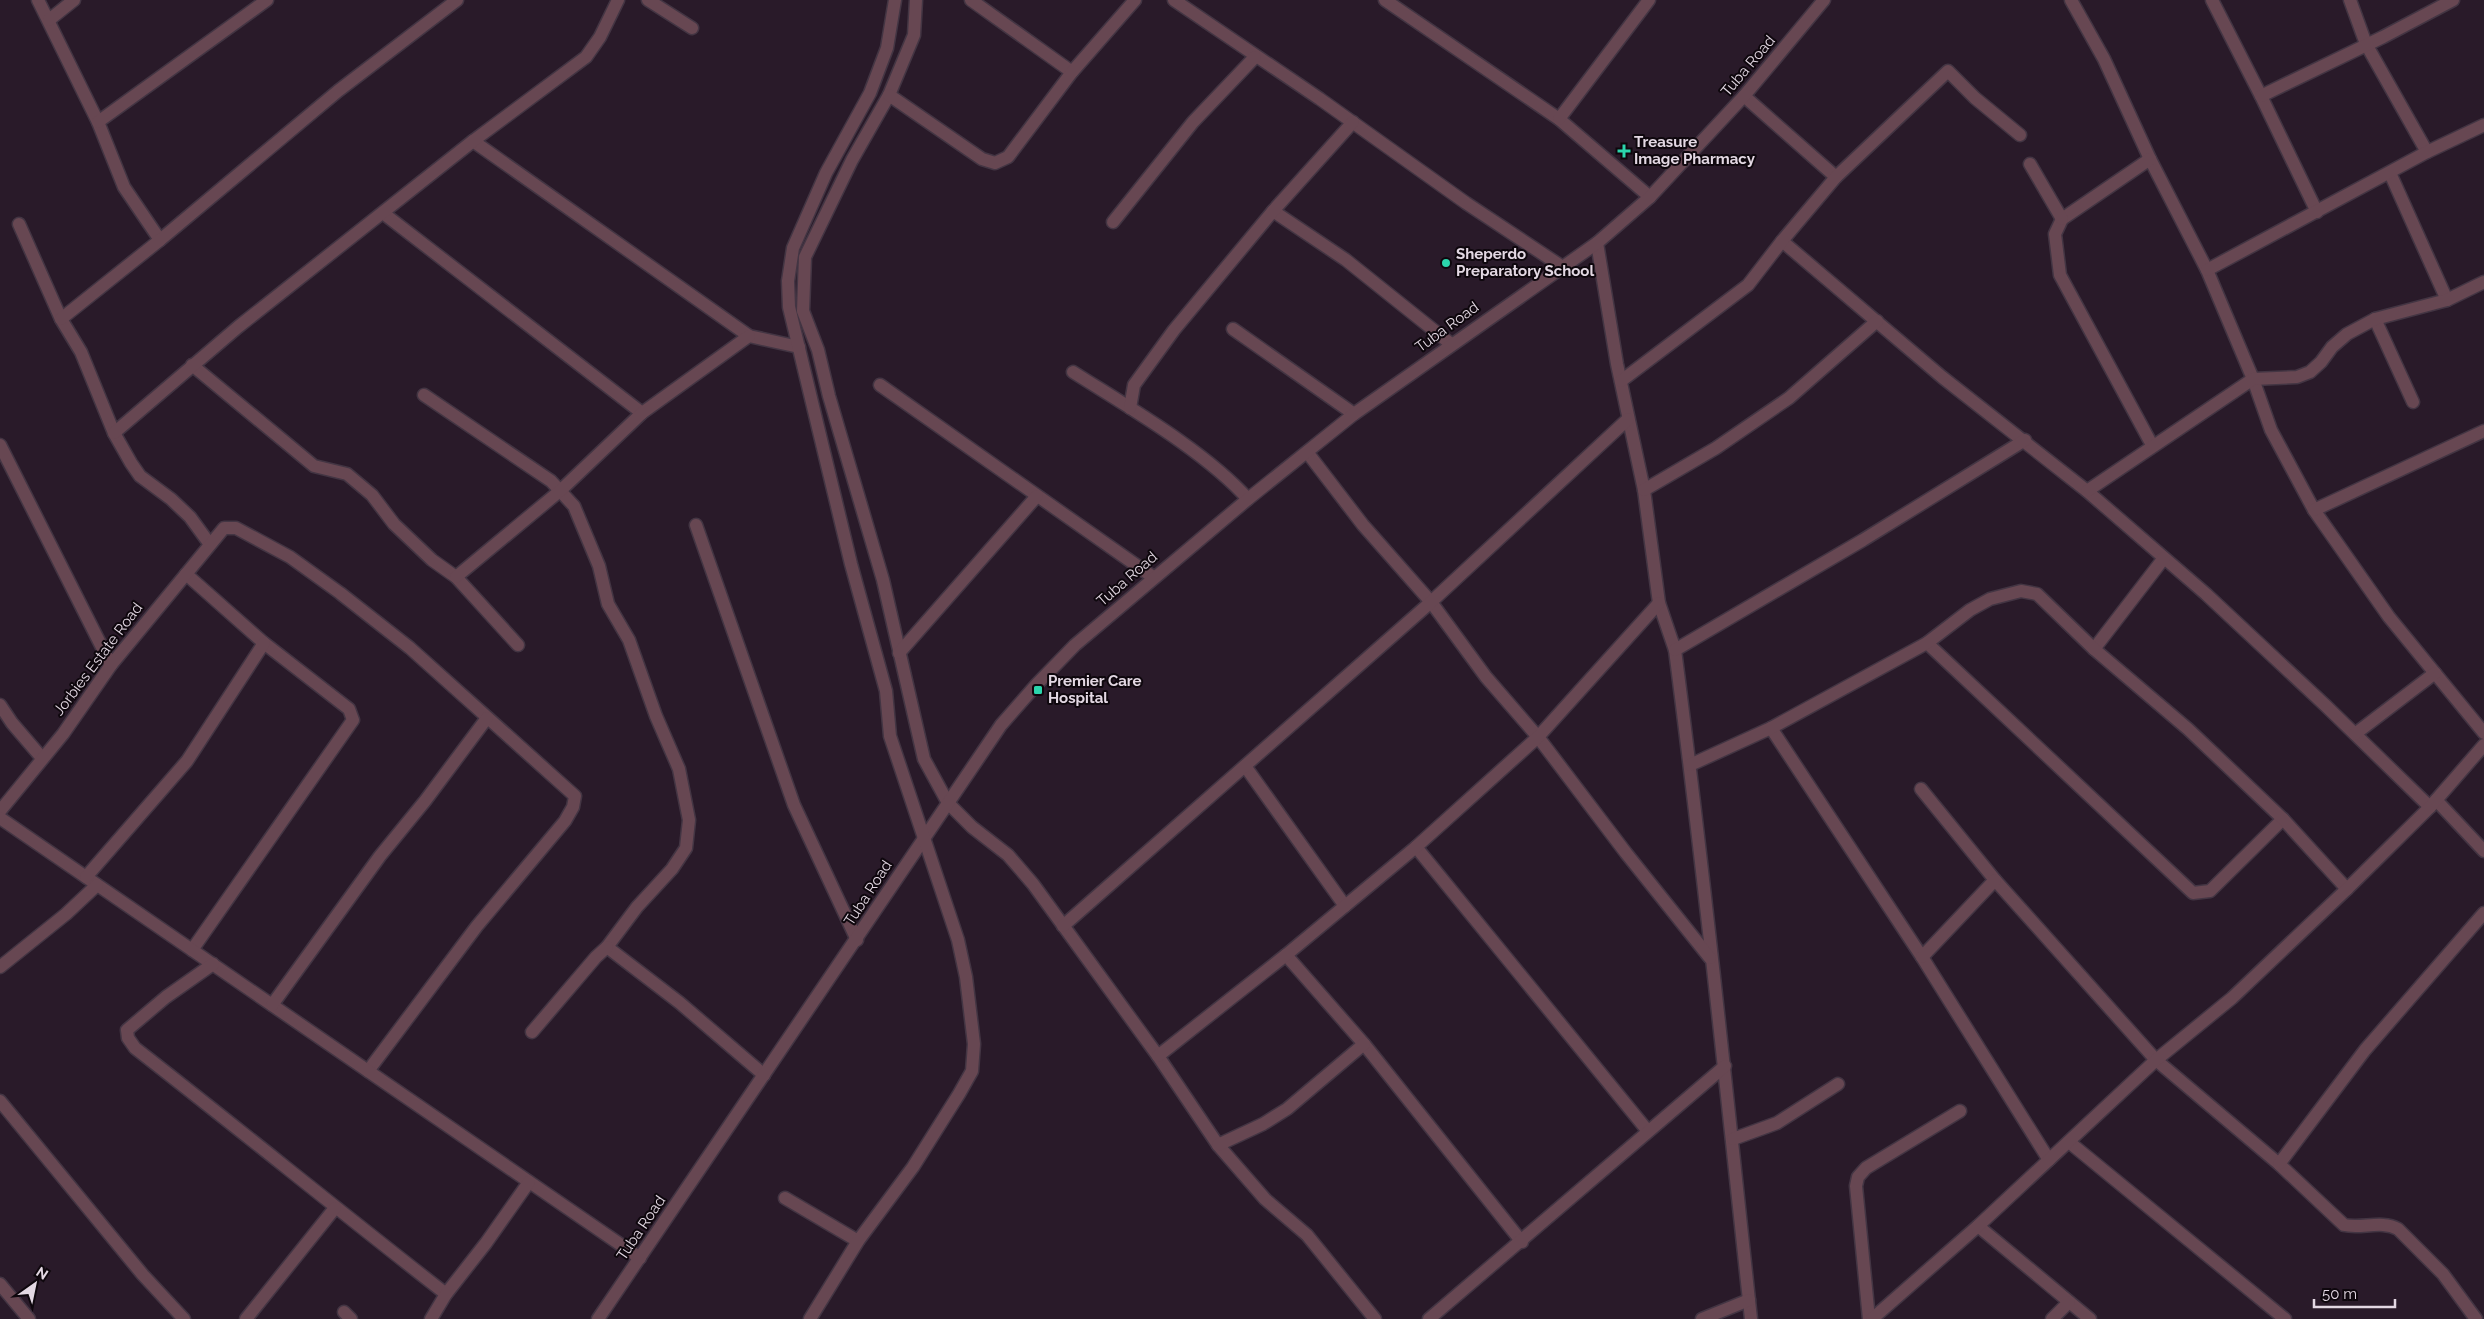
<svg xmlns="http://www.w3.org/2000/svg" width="2484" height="1319" font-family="Raleway,sans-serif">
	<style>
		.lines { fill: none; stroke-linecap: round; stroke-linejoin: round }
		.minor-casing { stroke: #433543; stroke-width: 15 }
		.minor { stroke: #674752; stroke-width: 12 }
		.poi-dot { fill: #2bd5ac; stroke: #0e070d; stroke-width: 2 }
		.labels { text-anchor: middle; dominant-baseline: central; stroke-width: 4; stroke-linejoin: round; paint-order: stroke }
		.street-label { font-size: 15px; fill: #e3d8e3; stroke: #0e070d }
		.poi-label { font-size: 15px; font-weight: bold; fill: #e3d8e3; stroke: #0e070d; text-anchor: start }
	</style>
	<rect width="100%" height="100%" fill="#291a29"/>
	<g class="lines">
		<defs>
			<g id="minor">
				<path d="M38 0 98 122 124 187 160 240"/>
				<path d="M648 0 692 28"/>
				<path d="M916 0 914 35 889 95 852 160 805 257 803 311 818 350 829 396 883 580 924 759 948 803 972 827 1008 855 1033 884 1158 1056 1218 1145 1265 1199 1307 1235 1375 1319"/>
				<path d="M971 0 1072 72"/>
				<path d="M1174 0 1320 99 1466 203 1561 266"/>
				<path d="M1385 0 1559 119 1650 197"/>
				<path d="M2071 0 2104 59 2150 159 2207 270 2253 379 2271 430 2314 510 2389 617 2484 733"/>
				<path d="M2212 0 2261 96 2317 212"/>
				<path d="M2350 0 2366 44 2427 152"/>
				<path d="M49 20 74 0"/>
				<path d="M889 95 982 159 995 163 1008 157 1072 72 1135 0"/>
				<path d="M1744 96 1836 177"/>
				<path d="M2261 96 2383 37 2453 0"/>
				<path d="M1559 119 1649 0"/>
				<path d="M98 122 267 0"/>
				<path d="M473 141 749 336 799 347"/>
				<path d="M2150 159 2062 219 2055 234 2060 275 2152 445"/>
				<path d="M2030 164 2062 219"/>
				<path d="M2390 173 2447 300"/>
				<path d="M1273 211 1346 260 1451 344"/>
				<path d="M383 213 642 413"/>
				<path d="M1113 222 1193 122 1255 57"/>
				<path d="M19 224 61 319 81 352 114 433 131 463 140 476 171 499 190 517 209 543"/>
				<path d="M1782 241 1942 377 2087 491 2206 594 2325 705 2430 807"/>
				<path d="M1597 243 1617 364 1644 490 1659 603 1675 650C1704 873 1727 1096 1751 1319"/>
				<path d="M2207 270 2427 152 2484 125"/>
				<path d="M61 319 160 240 338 91 457 0"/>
				<path d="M2375 319 2413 402"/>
				<path d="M1233 329 1354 414"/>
				<path d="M192 365 314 466 347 474 372 495 394 524 432 560 456 577 518 645"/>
				<path d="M1073 372C1128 407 1205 451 1248 499"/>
				<path d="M1621 381 1748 285 1782 241 1836 177 1948 71 1975 98 2020 135"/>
				<path d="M880 385 1153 577"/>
				<path d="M424 395 551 481 574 506 599 566 608 604 629 640 656 716 679 769 689 820 686 848 672 869 637 907 607 947 680 1003 764 1075"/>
				<path d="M1130 408 1134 385 1174 330 1273 211 1353 122"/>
				<path d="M114 433 238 327 473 141 586 57 600 37 618 0"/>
				<path d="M0 445 111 665"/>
				<path d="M1307 452 1363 525 1431 602 1486 677 1538 737 1626 853 1710 958"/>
				<path d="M1644 490 1716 448 1789 398 1877 321"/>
				<path d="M2087 491 2253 379 2297 377 2310 372 2321 362 2332 347 2347 334 2375 319 2447 300 2484 282"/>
				<path d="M2314 510 2484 431"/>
				<path d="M696 525 794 805 857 940"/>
				<path d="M186 574 264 643 349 709 353 720 192 950"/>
				<path d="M456 577 561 490 642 413 749 336"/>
				<path d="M1927 643 2193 893 2210 891 2283 819"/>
				<path d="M2094 649 2164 558"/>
				<path d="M1675 650 1863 540 2025 440"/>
				<path d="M899 653 1037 496"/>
				<path d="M0 705 12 723 42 758"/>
				<path d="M1771 728 1922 957 2049 1160"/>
				<path d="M2355 734 2435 673"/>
				<path d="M1690 765 1771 728 1927 643 1970 610 1990 599 2021 591 2037 594 2094 649 2188 729 2283 819 2347 889"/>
				<path d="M1245 766 1345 906"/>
				<path d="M1921 789 1995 880 2156 1060 2279 1164 2344 1225C2361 1229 2382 1220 2398 1229L2443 1274 2476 1319"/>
				<path d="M2436 800 2484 851"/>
				<path d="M0 811 63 734 111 665 224 528H236L290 557 340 593 410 648 575 796 573 807 565 821 477 926 368 1071"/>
				<path d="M0 818 640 1258"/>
				<path d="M1416 847 1647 1130"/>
				<path d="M86 877 187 761 264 643"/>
				<path d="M1063 926 1431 602 1628 419"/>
				<path d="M1286 955 1364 1044 1522 1242"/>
				<path d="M1922 957 1995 880"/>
				<path d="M213 964 166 997 127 1030 128 1038 135 1048C239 1129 342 1213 446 1294"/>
				<path d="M0 967 66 914 97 885"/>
				<path d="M272 1005 380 856 425 801 487 718"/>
				<path d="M532 1032 596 957 607 947"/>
				<path d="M1158 1056 1286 955 1416 847 1538 737 1659 603"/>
				<path d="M0 1101 143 1275 184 1319"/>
				<path d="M1733 1139 1777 1123 1838 1084"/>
				<path d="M2069 1142 2285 1319"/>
				<path d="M1218 1145 1263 1124 1287 1109 1364 1044"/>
				<path d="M2279 1164 2365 1050 2484 913"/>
				<path d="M785 1198 858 1241"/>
				<path d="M1978 1226 2090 1319"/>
				<path d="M0 1284 29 1319"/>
				<path d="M344 1312 351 1319"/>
				<path d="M246 1319 335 1208"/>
				<path d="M431 1319 446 1294 486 1243 529 1182"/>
				<path d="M598 1319 1001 725 1037 684 1075 645 1248 499 1354 414 1597 243 1650 197 1744 96 1824 0"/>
				<path d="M810 1319 858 1241 913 1167 959 1094 972 1071 974 1044 966 977 958 940 890 736 886 691 851 564 789 307 788 281 793 248 826 173 870 93 887 48 895 0"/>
				<path d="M1429 1319 1725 1066"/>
				<path d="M1702 1319 1749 1300"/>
				<path d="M1869 1319 1856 1186 1858 1177 1866 1168 1960 1111"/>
				<path d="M1872 1319 1978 1226 2156 1060 2232 998 2347 889 2430 807 2484 745"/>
				<path d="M2052 1319 2069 1302"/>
			</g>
		</defs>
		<use href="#minor" class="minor-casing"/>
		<use href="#minor" class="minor"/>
	</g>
	<g class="poi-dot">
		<path d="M1621.5 143.5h5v5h5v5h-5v5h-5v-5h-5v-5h5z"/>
		<circle cx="1446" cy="263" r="5"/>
		<rect x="1033" y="685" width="10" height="10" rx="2.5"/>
	</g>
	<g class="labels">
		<g class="street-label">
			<text transform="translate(1748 66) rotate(-50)">Tuba Road</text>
			<text transform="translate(1447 327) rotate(-36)">Tuba Road</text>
			<text transform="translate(1127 579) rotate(-41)">Tuba Road</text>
			<text transform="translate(98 659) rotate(-53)">Jorbies Estate Road</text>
			<text transform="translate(868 893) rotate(-57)">Tuba Road</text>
			<text transform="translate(641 1228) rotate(-56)">Tuba Road</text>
		</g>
		<g class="poi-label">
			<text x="1634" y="142">Treasure<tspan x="1634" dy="17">Image Pharmacy</tspan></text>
			<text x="1456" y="254">Sheperdo<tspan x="1456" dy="17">Preparatory School</tspan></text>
			<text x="1048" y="681">Premier Care<tspan x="1048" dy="17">Hospital</tspan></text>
		</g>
	</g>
	<g transform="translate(35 1284) rotate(33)" stroke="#0e070d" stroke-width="4" paint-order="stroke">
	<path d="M0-4L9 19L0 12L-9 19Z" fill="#e3d8e3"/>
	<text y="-8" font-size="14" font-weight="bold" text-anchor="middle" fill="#e3d8e3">N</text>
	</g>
	<path d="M2314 1299v8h81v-8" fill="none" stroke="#e3d8e3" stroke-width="2.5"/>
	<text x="2322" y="1299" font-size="15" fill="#e3d8e3" stroke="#0e070d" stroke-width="4" paint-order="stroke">50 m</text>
</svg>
